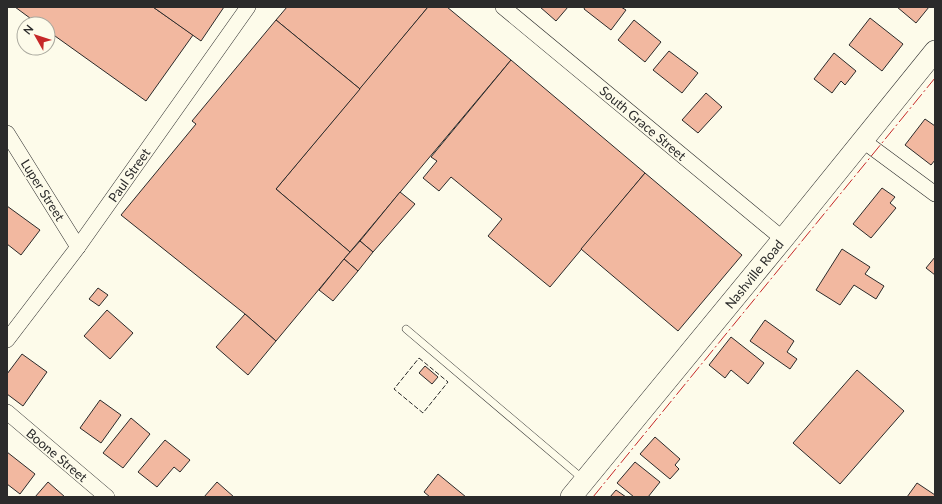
<svg xmlns="http://www.w3.org/2000/svg" width="942" height="504" font-family="Lato,sans-serif">
	<style>
		.building { fill: #f2b8a0; stroke: #2b2b2b }
		.lines { fill: none; stroke-linecap: round; stroke-linejoin: round }
		.lane-casing { stroke: #2b2b2b; stroke-width: 8 }
		.street-casing { stroke: #2b2b2b; stroke-width: 16 }
		.secondary-casing { stroke: #2b2b2b; stroke-width: 22 }
		.lane { stroke: #fdfbea; stroke-width: 7 }
		.street { stroke: #fdfbea; stroke-width: 15 }
		.secondary { stroke: #fdfbea; stroke-width: 21 }
		.fence { stroke: #2b2b2b; stroke-width: 1; stroke-dasharray: 5 2; stroke-linecap: butt }
		.power { stroke: #c62828; stroke-width: 1; stroke-dasharray: 14 3 2 3; stroke-linecap: butt }
		.labels { text-anchor: middle; dominant-baseline: central; stroke-width: 3; stroke-linejoin: round; paint-order: stroke }
		.street-label { font-size: 13px; fill: #2b2b2b; stroke: #fdfbea }
	</style>
	<rect width="100%" height="100%" fill="#fdfbea"/>
	<g class="building">
		<path d="M15 7H153L193 35 146 101 48 31V24H38Z"/>
		<path d="M153 7H224L201 41Z"/>
		<path d="M287 7H428L360 89 276 20Z"/>
		<path d="M428 7H447L511 60 350 252 276 189Z"/>
		<path d="M540 7H568L556 21Z"/>
		<path d="M585 7H621L626 10 611 30 584 9Z"/>
		<path d="M897 7H929L916 23Z"/>
		<path d="M870 18 903 44 882 71 849 45Z"/>
		<path d="M276 20 360 89 276 189 350 252 276 341 245 314 121 215 196 124 192 121Z"/>
		<path d="M634 20 661 42 645 62 618 40Z"/>
		<path d="M669 51 698 73 682 93 653 70Z"/>
		<path d="M834 53 856 71 845 85 841 81 832 93 814 79Z"/>
		<path d="M511 60 645 173 550 287 488 236 502 219 451 177 439 191 423 178 437 161 431 157Z"/>
		<path d="M706 93 722 107 698 133 682 120Z"/>
		<path d="M925 119 935 126V160L931 165 905 145Z"/>
		<path d="M645 173 742 255 678 331 581 249Z"/>
		<path d="M882 188 895 197 890 203 896 208 871 238 853 224Z"/>
		<path d="M400 192 415 204 373 252 360 241Z"/>
		<path d="M7 206 40 230 21 255 7 244Z"/>
		<path d="M360 241 373 252 358 271 344 259Z"/>
		<path d="M842 249 870 267 865 274 884 286 876 299 854 285 840 305 816 290Z"/>
		<path d="M935 257V275L926 268Z"/>
		<path d="M344 259 358 271 333 301 319 290Z"/>
		<path d="M98 288 108 295 99 306 89 299Z"/>
		<path d="M107 310 133 333 110 359 84 336Z"/>
		<path d="M245 314 276 341 248 375 216 347Z"/>
		<path d="M765 320 794 341 787 352 797 359 790 369 750 341Z"/>
		<path d="M731 337 764 363 748 384 731 370 725 378 709 365Z"/>
		<path d="M22 354 47 372 23 406 7 394V374Z"/>
		<path d="M425 366 438 377 432 384 419 373Z"/>
		<path d="M857 370 904 411 840 484 793 443Z"/>
		<path d="M100 400 121 415 101 443 80 428Z"/>
		<path d="M131 418 150 434 123 468 103 453Z"/>
		<path d="M655 437 680 459 675 465 679 469 670 479 640 454Z"/>
		<path d="M165 440 190 460 180 472 174 467 157 487 138 472Z"/>
		<path d="M7 452 35 474 20 494 7 484Z"/>
		<path d="M635 462 660 482 648 497H634L617 483Z"/>
		<path d="M438 474 466 497H430L424 492Z"/>
		<path d="M48 482 65 497H35Z"/>
		<path d="M217 482 234 497H204Z"/>
		<path d="M917 483 935 495V497H907Z"/>
		<path d="M616 490 626 497H610Z"/>
	</g>
	<g class="lines">
		<defs>
			<path id="lane" d="M406 329 583 479"/>
			<g id="street">
				<path d="M503 7 783 239"/>
				<path d="M7 133 78 247"/>
				<path d="M862 140 935 194"/>
				<path d="M7 340 78 247 248 7"/>
				<path d="M7 412 107 497"/>
			</g>
			<path id="secondary" d="M571 497 783 239 935 51"/>
		</defs>
		<use href="#lane" class="lane-casing"/>
		<use href="#street" class="street-casing"/>
		<use href="#secondary" class="secondary-casing"/>
		<use href="#lane" class="lane"/>
		<use href="#street" class="street"/>
		<use href="#secondary" class="secondary"/>
		<path class="fence" d="M419 358 448 382 423 413 394 389Z"/>
		<path class="power" d="M593 497 935 78"/>
	</g>
	<g class="labels">
		<g class="street-label">
			<text transform="translate(643 123) rotate(40)">South Grace Street</text>
			<text transform="translate(129 175) rotate(-55)">Paul Street</text>
			<text transform="translate(43 190) rotate(58)">Luper Street</text>
			<text transform="translate(754 274) rotate(-51)">Nashville Road</text>
			<text transform="translate(57 455) rotate(40)">Boone Street</text>
		</g>
	</g>
	<rect width="942" height="504" fill="none" stroke="#2b2b2b" stroke-width="16"/>
	<g transform="translate(36 36) rotate(309)"><circle r="19" fill="#fdfbea" stroke="#a9a89e"/>
	<path d="M0-3L7 15L0 10L-7 15Z" fill="#c62828"/>
	<text y="-6" font-size="11" font-weight="bold" text-anchor="middle" fill="#2b2b2b">N</text>
	</g>
</svg>
